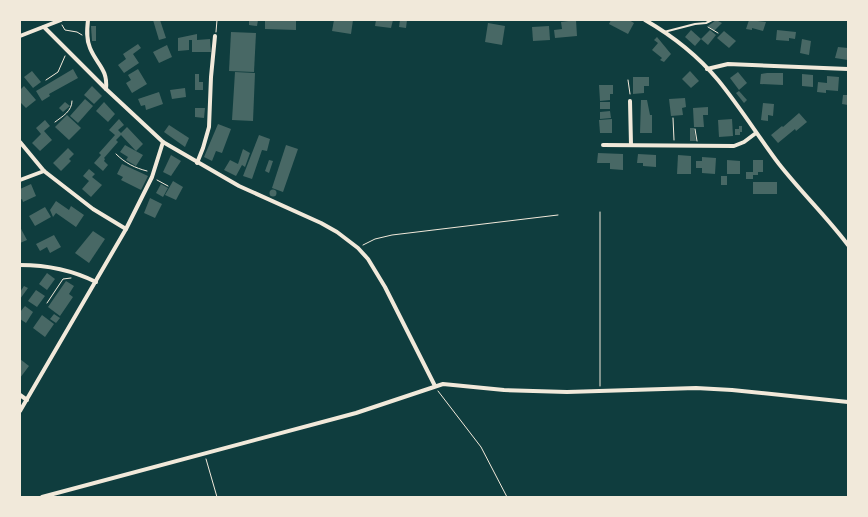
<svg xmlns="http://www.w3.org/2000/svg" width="868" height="517" font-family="Poppins,sans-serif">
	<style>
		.building { fill: #486865 }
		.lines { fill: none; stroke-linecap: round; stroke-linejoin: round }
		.path { stroke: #f1e9da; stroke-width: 1 }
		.service { stroke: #f1e9da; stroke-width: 2 }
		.minor { stroke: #f1e9da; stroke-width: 4 }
	</style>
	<rect width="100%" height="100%" fill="#0f3d3e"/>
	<g class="building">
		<path d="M153 20H160L166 38 159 40Z"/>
		<path d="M249 20H258L257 26 249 25Z"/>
		<path d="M265 20H296V30L265 29Z"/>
		<path d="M334 20H353L351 34 332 31Z"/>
		<path d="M376 20H393L391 28 375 26Z"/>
		<path d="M400 20H407L406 28 399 27Z"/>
		<path d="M576 20 577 36 555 38 554 30 562 29 561 22Z"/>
		<path d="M611 20H629L634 23 628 34 609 24Z"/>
		<path d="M716 20 722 23 714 31 708 26Z"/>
		<path d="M749 20 766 22 763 31 752 28V30L746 29Z"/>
		<path d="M488 23 505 26 502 45 485 42Z"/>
		<path d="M91 26H96V41H92Z"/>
		<path d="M549 26 550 40 533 41 532 27Z"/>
		<path d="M691 30 701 39 695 46 685 37Z"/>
		<path d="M710 30 716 35 708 45 701 39Z"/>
		<path d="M777 30 796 32 795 39 789 38V41L776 40Z"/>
		<path d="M724 31 736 41 729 48 717 38Z"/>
		<path d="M231 32 256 33 254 72 229 71Z"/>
		<path d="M197 34V40L210 39 211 52H192V40H189V50L178 51V38Z"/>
		<path d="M657 37 671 54 664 62 660 60 662 58 652 50 658 43 654 40Z"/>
		<path d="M802 39 811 41 809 55 800 53Z"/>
		<path d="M138 44 141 48 133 54 139 63 124 73 118 65 126 59 123 54Z"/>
		<path d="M167 45 172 57 159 63 153 52Z"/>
		<path d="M838 47 848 48V60L835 58Z"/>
		<path d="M73 69 78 78 49 94 50 96 42 101 36 91Z"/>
		<path d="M138 69 147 84 132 93 126 83 131 80 128 75Z"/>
		<path d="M32 71 41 82 33 88 24 77Z"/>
		<path d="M690 71 699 81 691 88 682 79Z"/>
		<path d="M235 72 255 73 253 121 232 120Z"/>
		<path d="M738 72 747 83 739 90 730 78Z"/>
		<path d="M767 73H783V85L760 84 761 74Z"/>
		<path d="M195 74H199V82H203V90H195Z"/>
		<path d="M802 74 813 75V87L802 86Z"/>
		<path d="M827 76 839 77 838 91 826 90V93L817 92 818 82 827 83Z"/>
		<path d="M633 77H649V86H644V93L633 94Z"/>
		<path d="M599 85H613V94H610V100L600 101Z"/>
		<path d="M24 86 36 100 26 108 20 102V90Z"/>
		<path d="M92 86 102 96 94 104 84 95Z"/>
		<path d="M185 88 186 97 172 99 170 90Z"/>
		<path d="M739 91 747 100 744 103 736 93Z"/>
		<path d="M159 92 163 104 146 110 145 105 141 106 138 99Z"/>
		<path d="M843 95H848V105L842 104Z"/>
		<path d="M685 98 686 107 682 108 683 115 671 116 669 99Z"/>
		<path d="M85 99 93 106 78 123 70 116Z"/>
		<path d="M641 100H647L650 115H652V133H640Z"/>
		<path d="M65 102 70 106 63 112 59 108Z"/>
		<path d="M104 102 115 114 108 122 96 111Z"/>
		<rect x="600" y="102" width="10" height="7"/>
		<path d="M763 103 774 104 773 116 768 115V121L761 120Z"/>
		<path d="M708 107V115H703L704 127H694L693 108Z"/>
		<path d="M195 108H205L204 118 195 117Z"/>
		<path d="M610 111 611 118 600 119V112Z"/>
		<path d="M799 113 807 122 796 131 795 129 778 143 771 135 782 126 783 127Z"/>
		<path d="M67 115 81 128 69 140 55 127Z"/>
		<path d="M119 119 124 125 118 130 121 133 127 127 143 144 136 151 121 135 116 140 118 142 104 158 105 159 104 161 108 165 103 171 94 163 101 155 99 153 115 135 109 130Z"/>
		<path d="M612 119V133H600L599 120Z"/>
		<path d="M732 119 733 136 719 137 718 120Z"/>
		<path d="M45 120 50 126 44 131 52 140 40 151 32 143 41 134 36 128Z"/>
		<path d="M218 124 231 129 222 153 216 151 212 161 204 157Z"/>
		<path d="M169 125 189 138 185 147 164 132Z"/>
		<path d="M739 126H742V132H740V135H735V129H739Z"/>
		<path d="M690 128H694L696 141H690Z"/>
		<path d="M259 135 270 139 267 151 262 150 252 179 243 176Z"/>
		<path d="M125 145 143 155 136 166 126 160 128 157 120 152Z"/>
		<path d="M286 145 298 149 283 192 272 188Z"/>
		<path d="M68 148 74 154 69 159 71 161 61 171 53 163Z"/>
		<path d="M243 149 250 153 245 167 242 165 236 176 224 170 230 160 238 164Z"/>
		<path d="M598 153 623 154V170L610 169V163H597Z"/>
		<path d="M638 154 656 155V167L643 166V163H637Z"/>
		<path d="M171 155 181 161 171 176 163 172Z"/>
		<path d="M678 155 691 156V174H677Z"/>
		<path d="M702 157 716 158 715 174 702 173V168H696V161H702Z"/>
		<path d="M269 160 273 161 269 173 265 171Z"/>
		<path d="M727 160 740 161V174H727Z"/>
		<path d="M753 160H763V172H758V175H753V179H746V172H753Z"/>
		<path d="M122 164 148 176 141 190 121 180 123 177 117 174Z"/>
		<path d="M89 169 95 174 92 177 102 185 91 197 82 189 89 181 83 176Z"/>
		<rect x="721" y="176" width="6" height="9"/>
		<path d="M173 181 183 187 176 200 165 195Z"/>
		<rect x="753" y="182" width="24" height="12"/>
		<path d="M31 184 36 196 23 202 22 199 20 200V189Z"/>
		<path d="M161 184 168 188 163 197 156 193Z"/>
		<circle cx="273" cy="193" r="3.5"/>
		<path d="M150 198 162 204 155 218 144 213Z"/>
		<path d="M56 201 69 210 71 206 84 215 76 227 56 213 53 217 50 210Z"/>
		<path d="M45 207 51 217 35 226 29 216Z"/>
		<path d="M20 227 27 240 20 243Z"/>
		<path d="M93 231 105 239 89 263 75 253Z"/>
		<path d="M54 235 61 247 50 253 47 247 40 251 36 244Z"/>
		<path d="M47 273 55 279 47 290 39 284Z"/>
		<path d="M66 281 74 286 69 294 73 297 60 316 48 307Z"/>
		<path d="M24 286 28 288 20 299V292Z"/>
		<path d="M36 290 45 296 37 307 28 301Z"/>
		<path d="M25 306 33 312 26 323 20 319V312Z"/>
		<path d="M54 314 60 318 56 323 50 319Z"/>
		<path d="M42 315 54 324 45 337 33 328Z"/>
		<path d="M20 359 29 366 20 378Z"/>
	</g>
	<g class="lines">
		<g class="path">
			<path d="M62 25 65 30 77 32 82 35"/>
			<path d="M708 27 718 33"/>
			<path d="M216 32 217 20"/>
			<path d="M46 80 58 72 65 56"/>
			<path d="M628 80 630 94"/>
			<path d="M673 118 674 140"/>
			<path d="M55 122C63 116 72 111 72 101"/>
			<path d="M695 129 697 141"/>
			<path d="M116 154C125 163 135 168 147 171"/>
			<path d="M157 180 168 186"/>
			<path d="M363 245 375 239 392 235 558 215"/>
			<path d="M47 303 63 279 71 278"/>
			<path d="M600 386V212"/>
			<path d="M438 391 481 447 507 497"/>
			<path d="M206 459 217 497"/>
		</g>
		<path class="service" d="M664 32 695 24 706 23 712 20"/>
		<g class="minor">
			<path d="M88 20C87 29 86 39 90 48 97 65 108 69 106 89"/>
			<path d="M645 20C671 35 698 56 718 80 740 107 758 136 779 164 801 192 826 216 848 245"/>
			<path d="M44 27 106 89 163 142 239 186 321 223 337 232 358 248 368 259 385 287 435 386"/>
			<path d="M20 36 61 20"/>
			<path d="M707 69 728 64 848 69"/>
			<path d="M630 101 631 145"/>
			<path d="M20 142 44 171 93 209 126 229"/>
			<path d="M603 145 734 146 744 142 756 133"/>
			<path d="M197 163 203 148 209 127 211 77 215 36"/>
			<path d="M20 180 44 171"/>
			<path d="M20 265C47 265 72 270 96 282"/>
			<path d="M20 395 27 400"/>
			<path d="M20 411 126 229 152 177 163 142"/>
			<path d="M42 497 356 413 443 384 504 390 567 392 696 388 732 390 848 402"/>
		</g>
	</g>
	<rect width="868" height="517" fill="none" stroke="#f1e9da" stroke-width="42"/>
</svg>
